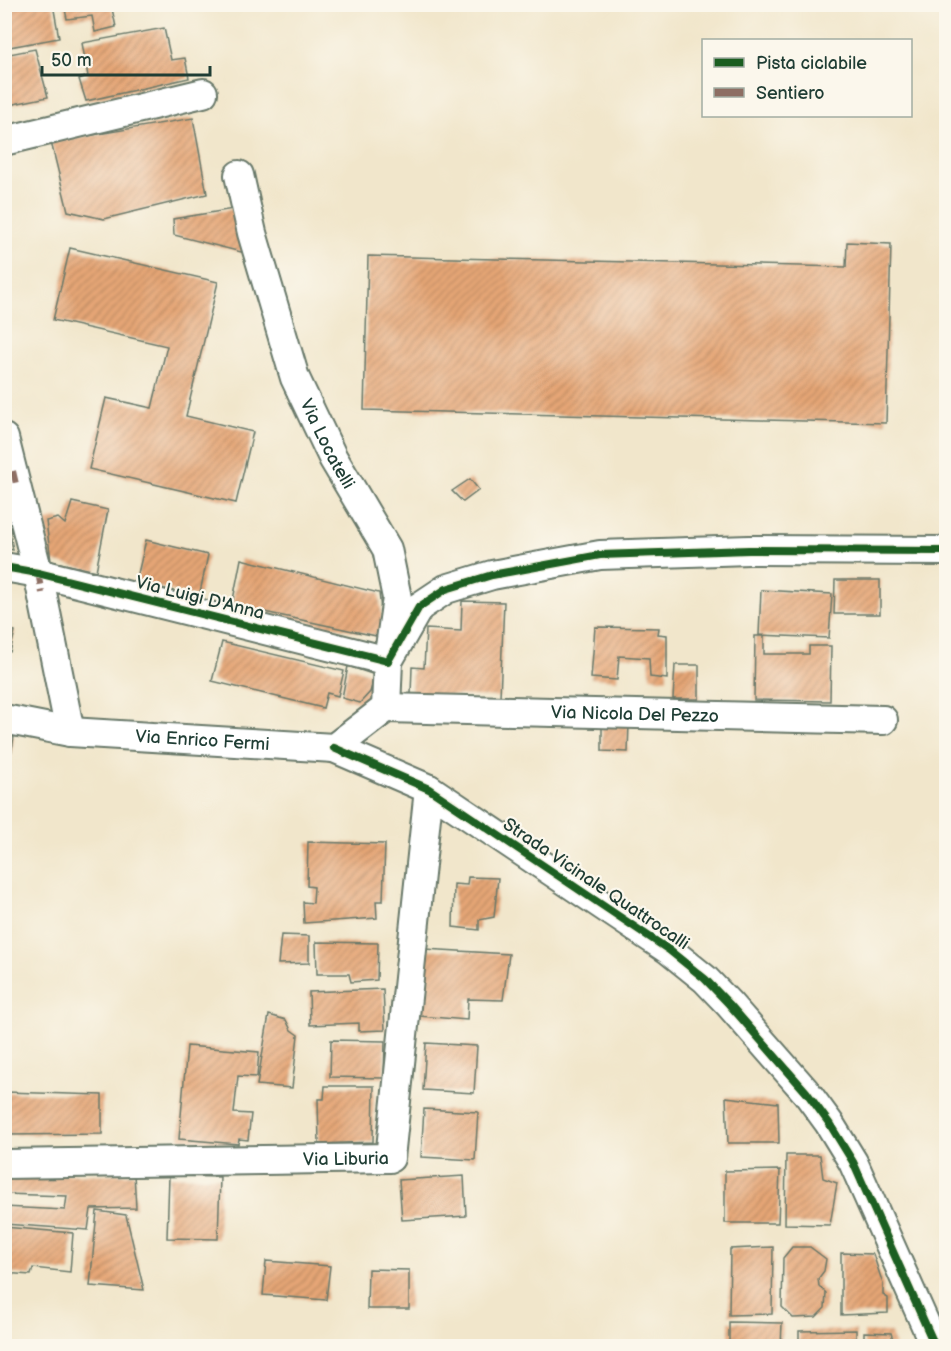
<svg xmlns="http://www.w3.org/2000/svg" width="951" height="1351" font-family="'Balsamiq Sans',sans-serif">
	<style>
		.building { fill: url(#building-hatch) }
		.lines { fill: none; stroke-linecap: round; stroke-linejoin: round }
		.minor-casing { stroke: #687869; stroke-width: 32 }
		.minor { stroke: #fff; stroke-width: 28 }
		.quiet { stroke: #8d6e63; stroke-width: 6; stroke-dasharray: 12 6; stroke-linecap: butt }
		.cycleway-casing { stroke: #fbf7ec; stroke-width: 11 }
		.cycleway { stroke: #1b5e20; stroke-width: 8 }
		.labels { text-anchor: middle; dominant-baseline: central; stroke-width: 4.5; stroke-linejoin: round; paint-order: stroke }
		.street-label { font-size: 18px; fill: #1f3d34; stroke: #fbf7ec }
	</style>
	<defs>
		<pattern id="building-hatch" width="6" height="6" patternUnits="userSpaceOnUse" patternTransform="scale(1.5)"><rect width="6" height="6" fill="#e6a676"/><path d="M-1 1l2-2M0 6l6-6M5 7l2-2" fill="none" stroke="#ba8862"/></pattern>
	</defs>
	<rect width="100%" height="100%" fill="#fbf7ec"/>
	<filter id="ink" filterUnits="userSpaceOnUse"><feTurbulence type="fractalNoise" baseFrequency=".0167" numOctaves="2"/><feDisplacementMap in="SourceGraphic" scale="12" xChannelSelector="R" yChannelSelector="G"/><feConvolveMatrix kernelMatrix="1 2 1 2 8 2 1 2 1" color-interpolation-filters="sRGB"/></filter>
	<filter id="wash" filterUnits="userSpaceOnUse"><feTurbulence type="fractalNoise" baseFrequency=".008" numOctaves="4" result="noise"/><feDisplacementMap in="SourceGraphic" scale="24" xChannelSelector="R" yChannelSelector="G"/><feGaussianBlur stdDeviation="1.35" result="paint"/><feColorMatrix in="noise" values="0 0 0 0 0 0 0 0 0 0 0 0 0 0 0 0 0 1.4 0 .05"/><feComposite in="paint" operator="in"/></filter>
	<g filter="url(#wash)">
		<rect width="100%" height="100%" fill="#f1e6cb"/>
		<g id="blocks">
			<g class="building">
				<path d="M4 4H53L59 38 4 48Z"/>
				<path d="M64 4H111L116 27 95 32 92 16 67 19Z"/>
				<path d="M164 28 171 60 185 58 189 78 86 101 79 79 88 76 82 43Z"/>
				<path d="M35 49 48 97 4 106V55Z"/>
				<path d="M193 118 207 194 104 219 68 211 51 142Z"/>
				<path d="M233 209 245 253 174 235 173 219Z"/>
				<path d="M847 242 891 244 886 423 364 410 368 256 846 267Z"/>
				<path d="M70 248 218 282 186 416 253 432 236 503 89 469 106 398 152 408 167 346 53 320Z"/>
				<path d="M470 479 479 490 463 502 452 491Z"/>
				<path d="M72 502 108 510 96 571 51 561 46 521 58 518 65 524Z"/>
				<path d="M4 511H6L13 550 4 548Z"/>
				<path d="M146 540 208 555 199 597 136 582Z"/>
				<path d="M241 559 379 593 383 626 381 637 232 605Z"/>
				<path d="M835 580H880V614H834Z"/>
				<path d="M761 590 832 594 829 638 759 635Z"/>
				<path d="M462 601 504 602 500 697 411 694 412 667 424 668 426 629 461 631Z"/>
				<path d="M4 621 8 629 15 631 10 652H4Z"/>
				<path d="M595 627 659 628 658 634 667 635V679L650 677 649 658 619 656 617 680 591 678Z"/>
				<path d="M755 636H764V654H809V646H831L830 701 754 700Z"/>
				<path d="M222 642 344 671 338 696 327 693 323 708 212 681Z"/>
				<path d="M675 665H699V699H673Z"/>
				<path d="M348 666 375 675 370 692 360 703 342 698Z"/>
				<path d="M629 723 628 752 602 751V724Z"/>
				<path d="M4 736 14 737 6 784H4Z"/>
				<path d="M308 842 385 844 383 901H376L377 918 304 923 303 902 313 903 314 887 307 886Z"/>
				<path d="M468 877 498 878 494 917 479 920V930L453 927 454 884 467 885Z"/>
				<path d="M281 935 309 936V963L278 964Z"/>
				<path d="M316 942 378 943 377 980 351 982 349 974H317Z"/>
				<path d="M424 949 509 954 503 1000 468 999 467 1020 420 1016Z"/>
				<path d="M383 989 385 1030 359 1031V1023L310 1025 309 992Z"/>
				<path d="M269 1015 286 1020 291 1030 298 1035 292 1088 257 1085Z"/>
				<path d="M331 1040 385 1041 384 1078 330 1077Z"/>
				<path d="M426 1043 477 1046 474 1093 423 1090Z"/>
				<path d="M187 1046 259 1052 257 1077 238 1076 234 1113 251 1114 248 1140 239 1139 238 1144 179 1139Z"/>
				<path d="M325 1086H374L373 1142 319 1144 318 1099H324Z"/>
				<path d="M5 1092 102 1095V1134L5 1135Z"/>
				<path d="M726 1097 778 1103 779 1143H728Z"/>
				<path d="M424 1109 478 1112 475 1160 421 1157Z"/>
				<path d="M786 1155H820L823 1178 837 1183 830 1225 785 1224Z"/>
				<path d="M780 1170 778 1223H725V1171Z"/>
				<path d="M134 1174 136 1208 91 1209 88 1230 4 1224V1207L65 1210 67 1196 4 1194 5 1175Z"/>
				<path d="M169 1176 220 1177 218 1239 167 1238Z"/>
				<path d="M464 1176 466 1216 402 1220 399 1180Z"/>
				<path d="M97 1211 126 1215 144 1290 90 1286Z"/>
				<path d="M4 1227 73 1233 70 1272 33 1268 31 1275 4 1273Z"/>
				<path d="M773 1247 772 1314 729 1315 730 1249Z"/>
				<path d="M792 1247H810L826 1259 824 1271 818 1279 819 1286 826 1293 825 1308 816 1317 793 1318 782 1307 783 1258Z"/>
				<path d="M841 1253 873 1254 883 1284V1295L888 1298V1313L841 1315Z"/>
				<path d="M266 1261 330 1266 326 1300 263 1295Z"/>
				<path d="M368 1269 409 1270V1309H367Z"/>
				<path d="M729 1322 782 1323 781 1346H729Z"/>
				<path d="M856 1330V1346H799V1331Z"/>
				<path d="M864 1332 891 1333 895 1346H864Z"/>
			</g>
		</g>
	</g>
	<g filter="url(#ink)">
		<use href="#blocks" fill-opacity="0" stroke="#687869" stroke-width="1.5"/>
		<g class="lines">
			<defs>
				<g id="minor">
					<path d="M4 141 203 93"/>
					<path id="s1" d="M239 175 252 233 295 378 333 458 387 549 397 598 388 661 386 708"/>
					<path d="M4 438 38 573 70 732"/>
					<path d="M4 567 38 573 388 661 419 607 446 589 492 575 600 555 749 550 946 551"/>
					<path id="s2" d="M386 708 883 720"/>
					<path id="s3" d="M4 719 70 732 334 748 386 708"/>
					<path d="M334 748 429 789 669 950 705 979 729 1004 807 1093 829 1123 853 1162 935 1346"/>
					<path id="s4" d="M4 1164 390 1158 429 789"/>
				</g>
			</defs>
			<use href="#minor" class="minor-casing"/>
			<use href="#minor" class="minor"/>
			<g class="quiet">
				<path d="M13 471 16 484"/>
				<path d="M38 573 42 593"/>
			</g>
			<defs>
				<g id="cycleway">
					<path d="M4 567 38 573 388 661 419 607 446 589 492 575 600 555 749 550 946 551"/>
					<path d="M334 748 429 789 669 950 705 979 729 1004 807 1093 829 1123 853 1162 935 1346"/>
				</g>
			</defs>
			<use href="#cycleway" class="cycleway-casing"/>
			<use href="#cycleway" class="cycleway"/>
		</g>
	</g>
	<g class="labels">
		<g class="street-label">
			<text stroke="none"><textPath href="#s1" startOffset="284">Via Locatelli</textPath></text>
			<text transform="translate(200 598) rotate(14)">Via Luigi D'Anna</text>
			<text stroke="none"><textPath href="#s2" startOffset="249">Via Nicola Del Pezzo</textPath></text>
			<text stroke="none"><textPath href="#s3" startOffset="200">Via Enrico Fermi</textPath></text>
			<text transform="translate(596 884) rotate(34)">Strada Vicinale Quattrocalli</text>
			<text stroke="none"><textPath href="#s4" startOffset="342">Via Liburia</textPath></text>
		</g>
	</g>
	<rect width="951" height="1351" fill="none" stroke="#fbf7ec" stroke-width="24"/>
	<rect x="702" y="39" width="210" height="78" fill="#fbf7ec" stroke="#a3ada2" stroke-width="1.5"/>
	<rect x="714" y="58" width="30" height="9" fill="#1b5e20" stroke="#a3ada2" stroke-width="1.5"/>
	<text x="756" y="69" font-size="18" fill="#1f3d34">Pista ciclabile</text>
	<rect x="714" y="88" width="30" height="9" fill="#8d6e63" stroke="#a3ada2" stroke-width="1.5"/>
	<text x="756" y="99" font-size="18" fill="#1f3d34">Sentiero</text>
	<path d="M42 66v9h168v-9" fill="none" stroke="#1f3d34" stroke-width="3"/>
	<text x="51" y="66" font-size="18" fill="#1f3d34" stroke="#fbf7ec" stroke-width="4.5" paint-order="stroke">50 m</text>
</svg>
